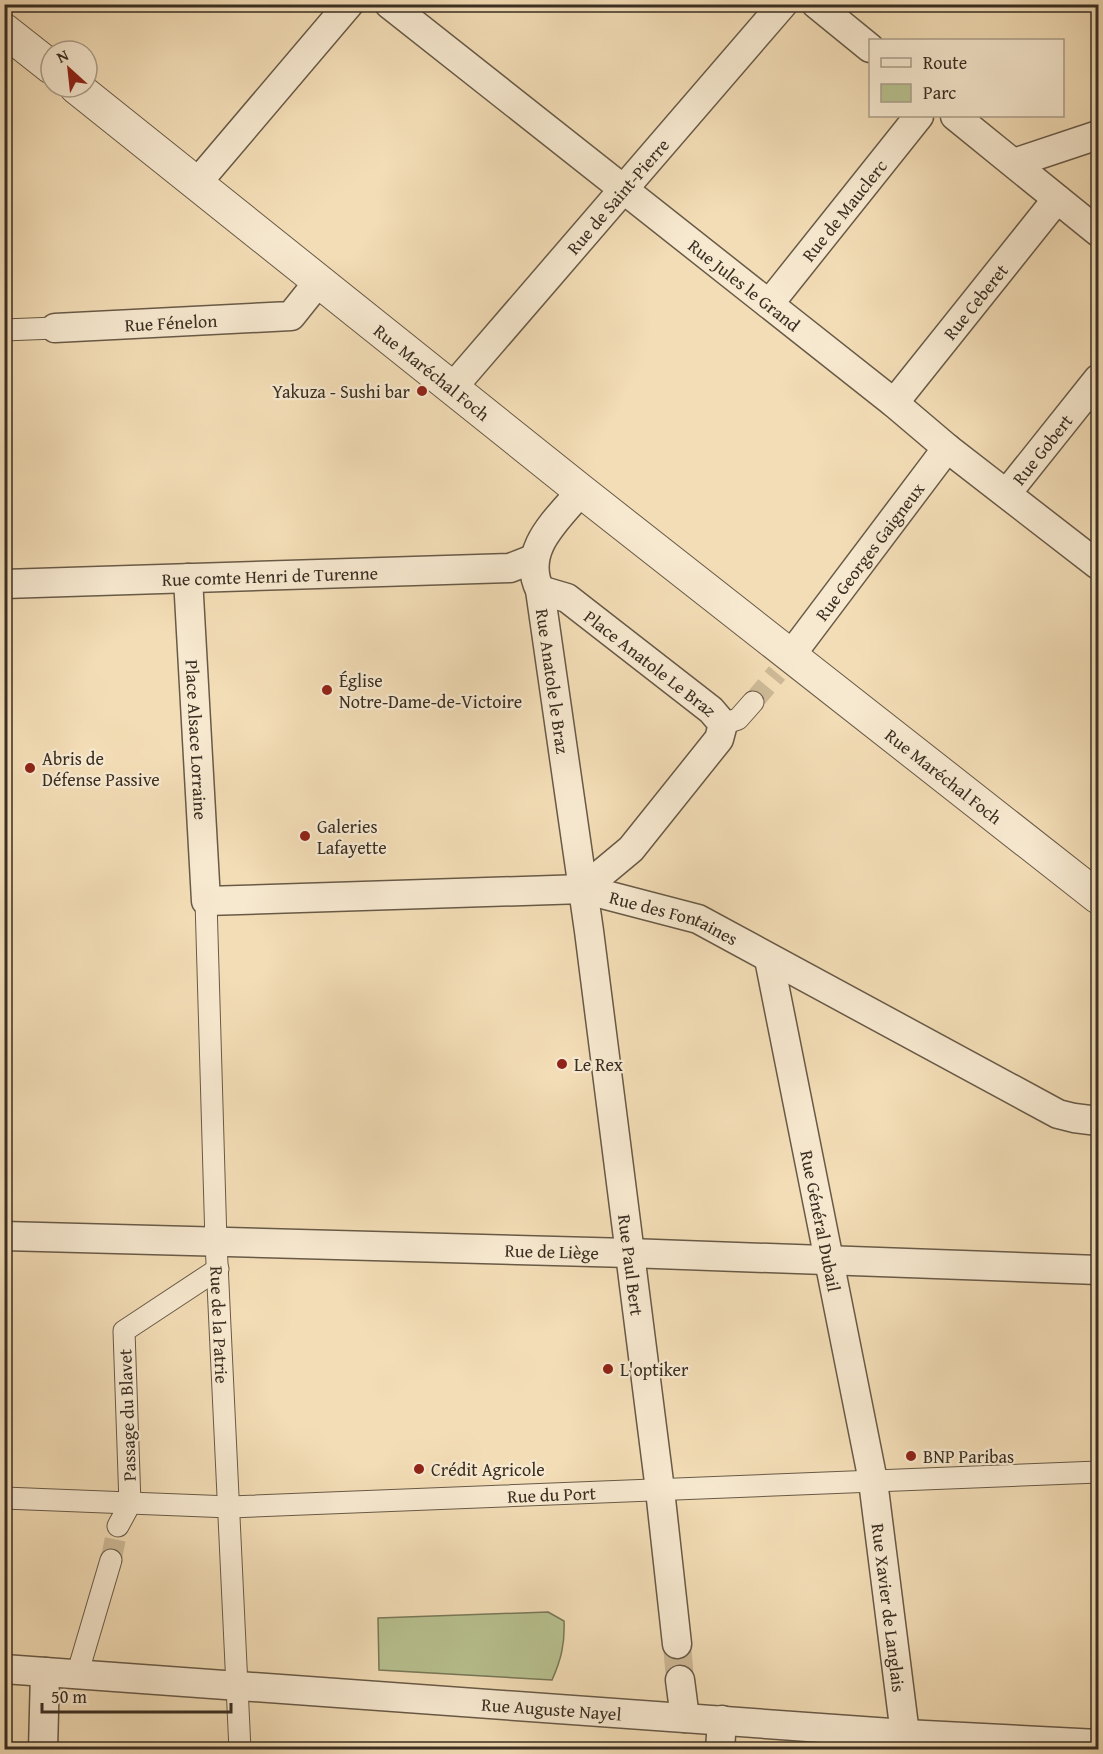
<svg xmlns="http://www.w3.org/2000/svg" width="1103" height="1754" font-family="'Gentium Book Plus',serif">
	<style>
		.green { fill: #b8c290; stroke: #787859; stroke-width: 1.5 }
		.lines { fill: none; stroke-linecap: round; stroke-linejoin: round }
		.pedestrian-tunnel { stroke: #ceba98; stroke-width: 21; stroke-dasharray: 21 10; stroke-linecap: butt }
		.minor-tunnel { stroke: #ceba98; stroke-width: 28; stroke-dasharray: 28 14; stroke-linecap: butt }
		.pedestrian-casing { stroke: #685a47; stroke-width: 23 }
		.minor-casing { stroke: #685a47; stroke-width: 31 }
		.tertiary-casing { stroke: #685a47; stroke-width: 35 }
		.pedestrian { stroke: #f7e9d0; stroke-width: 21 }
		.minor { stroke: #f7e9d0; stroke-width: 28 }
		.tertiary { stroke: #f7e9d0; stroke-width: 33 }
		.poi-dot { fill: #8f2418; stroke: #f7e9d0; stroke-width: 2 }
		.labels { text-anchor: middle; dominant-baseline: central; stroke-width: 4.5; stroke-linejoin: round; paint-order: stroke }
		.street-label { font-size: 18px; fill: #392e22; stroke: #f7e9d0 }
		.poi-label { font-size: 18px; fill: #392e22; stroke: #f7e9d0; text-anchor: start }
	</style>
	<rect width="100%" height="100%" fill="#f3ddb6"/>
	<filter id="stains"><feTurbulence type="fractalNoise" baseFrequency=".00333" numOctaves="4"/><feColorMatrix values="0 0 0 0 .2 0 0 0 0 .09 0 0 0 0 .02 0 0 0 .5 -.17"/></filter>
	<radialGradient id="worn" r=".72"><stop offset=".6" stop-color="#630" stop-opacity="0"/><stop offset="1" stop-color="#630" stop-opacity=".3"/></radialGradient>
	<path class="green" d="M548 1612 564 1621C565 1644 561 1660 552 1680L379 1670 378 1618Z"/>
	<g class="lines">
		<g class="pedestrian-tunnel">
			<path d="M753 702 777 673"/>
			<path d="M111 1560 118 1526"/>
		</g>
		<path class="minor-tunnel" d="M677 1644 680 1680"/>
		<defs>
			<g id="pedestrian">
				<path d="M4 330 55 328"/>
				<path d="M723 724 738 719 753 702"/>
				<path id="s1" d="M206 901 216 1242 240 1750"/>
				<path id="s2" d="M4 1498 230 1507 1098 1472"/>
				<path d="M118 1526 130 1504 124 1331 218 1269"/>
				<path d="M77 1675 111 1560"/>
			</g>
			<g id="minor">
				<path id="s3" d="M389 4 894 403 947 448 1098 565"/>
				<path d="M816 4 870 48"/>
				<path d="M955 116 1098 232"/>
				<path d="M1014 163 1098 135"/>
				<path d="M197 183 349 4"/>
				<path id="s4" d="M769 304 919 116"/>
				<path id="s5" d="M55 328 291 316 319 281"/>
				<path id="s6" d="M453 387 783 4"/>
				<path id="s7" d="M894 403 1057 199"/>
				<path id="s8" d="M581 491C558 519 520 550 540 590L589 931 660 1490 677 1644"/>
				<path id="s9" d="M1007 493 1098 379"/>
				<path id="s10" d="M188 578 206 901 583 889 698 919 1058 1114 1074 1118 1098 1121"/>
				<path id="s11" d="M4 584 510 568 533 559"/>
				<path id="s12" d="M540 590 567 598 711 710 723 724 719 739 631 849 583 889"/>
				<path id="s13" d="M791 655 947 448"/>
				<path id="s14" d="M769 959 873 1481 905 1734"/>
				<path id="s15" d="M4 1236 629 1253 1098 1270"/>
				<path id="s16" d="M4 1669 905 1734 1098 1744"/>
				<path d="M680 1680 685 1718"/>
				<path d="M43 1750 45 1672"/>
				<path d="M720 1750 722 1720"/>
			</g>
			<g id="tertiary">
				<path d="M4 30 51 67"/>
				<path id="s17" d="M76 87 581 491 1098 897"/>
			</g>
		</defs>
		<use href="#pedestrian" class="pedestrian-casing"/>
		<use href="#minor" class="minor-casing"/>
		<use href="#tertiary" class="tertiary-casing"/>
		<use href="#pedestrian" class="pedestrian"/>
		<use href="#minor" class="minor"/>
		<use href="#tertiary" class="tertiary"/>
	</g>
	<g class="poi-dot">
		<circle cx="422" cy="391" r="6"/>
		<circle cx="327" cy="690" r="6"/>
		<circle cx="30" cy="768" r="6"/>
		<circle cx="305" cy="836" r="6"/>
		<circle cx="562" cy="1064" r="6"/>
		<circle cx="608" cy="1369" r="6"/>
		<circle cx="911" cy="1456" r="6"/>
		<circle cx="419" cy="1469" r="6"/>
	</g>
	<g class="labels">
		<g class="street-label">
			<text stroke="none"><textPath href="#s6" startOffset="252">Rue de Saint-Pierre</textPath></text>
			<text stroke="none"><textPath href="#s4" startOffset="120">Rue de Mauclerc</textPath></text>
			<text stroke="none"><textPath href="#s3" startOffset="453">Rue Jules le Grand</textPath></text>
			<text stroke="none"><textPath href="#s7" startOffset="130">Rue Ceberet</textPath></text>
			<text stroke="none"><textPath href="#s5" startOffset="116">Rue Fénelon</textPath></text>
			<text stroke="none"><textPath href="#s17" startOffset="456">Rue Maréchal Foch</textPath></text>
			<text stroke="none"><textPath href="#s9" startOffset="56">Rue Gobert</textPath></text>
			<text stroke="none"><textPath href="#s13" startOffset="130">Rue Georges Gaigneux</textPath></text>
			<text stroke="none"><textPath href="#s11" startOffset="266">Rue comte Henri de Turenne</textPath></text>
			<text stroke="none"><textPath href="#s12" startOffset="134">Place Anatole Le Braz</textPath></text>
			<text stroke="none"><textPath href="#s8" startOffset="207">Rue Anatole le Braz</textPath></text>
			<text stroke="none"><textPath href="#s10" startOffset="162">Place Alsace Lorraine</textPath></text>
			<text stroke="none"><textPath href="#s17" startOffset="1108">Rue Maréchal Foch</textPath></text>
			<text stroke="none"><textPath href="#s10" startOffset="796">Rue des Fontaines</textPath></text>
			<text stroke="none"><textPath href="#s14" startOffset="267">Rue Général Dubail</textPath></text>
			<text stroke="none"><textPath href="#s15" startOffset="548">Rue de Liège</textPath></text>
			<text stroke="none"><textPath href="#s8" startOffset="796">Rue Paul Bert</textPath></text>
			<text stroke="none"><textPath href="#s1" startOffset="424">Rue de la Patrie</textPath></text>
			<text transform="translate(127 1415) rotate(-92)">Passage du Blavet</text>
			<text stroke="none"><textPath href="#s2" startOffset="548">Rue du Port</textPath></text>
			<text stroke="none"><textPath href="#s14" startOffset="660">Rue Xavier de Langlais</textPath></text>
			<text stroke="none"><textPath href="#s16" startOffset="549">Rue Auguste Nayel</textPath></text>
		</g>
		<g class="poi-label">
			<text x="410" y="391" text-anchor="end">Yakuza - Sushi bar</text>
			<text x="339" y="680">Église<tspan x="339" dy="21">Notre-Dame-de-Victoire</tspan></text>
			<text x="42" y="758">Abris de<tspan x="42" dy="21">Défense Passive</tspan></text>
			<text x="317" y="826">Galeries<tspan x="317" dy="21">Lafayette</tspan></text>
			<text x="574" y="1064">Le Rex</text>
			<text x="620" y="1369">L'optiker</text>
			<text x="923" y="1456">BNP Paribas</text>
			<text x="431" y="1469">Crédit Agricole</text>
		</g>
	</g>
	<rect width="1103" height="1754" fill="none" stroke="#f3ddb6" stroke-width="24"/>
	<rect x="6" y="6" width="1091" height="1742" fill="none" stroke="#392e22" stroke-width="3"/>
	<rect x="12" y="12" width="1079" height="1730" fill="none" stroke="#392e22" stroke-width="1.5"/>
	<rect x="869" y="39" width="195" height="78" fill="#f7e9d0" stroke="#ab9e8a" stroke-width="1.5"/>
	<rect x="881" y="58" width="30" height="9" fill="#f7e9d0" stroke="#ab9e8a" stroke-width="1.5"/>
	<text x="923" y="69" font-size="18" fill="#392e22">Route</text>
	<rect x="881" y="84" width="30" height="18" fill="#b8c290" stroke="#ab9e8a" stroke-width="1.5"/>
	<text x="923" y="99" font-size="18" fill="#392e22">Parc</text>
	<g transform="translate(69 69) rotate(333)"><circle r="28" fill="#f7e9d0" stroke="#ab9e8a" stroke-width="1.5"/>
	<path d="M0-4.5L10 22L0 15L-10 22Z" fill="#8f2418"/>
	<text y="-9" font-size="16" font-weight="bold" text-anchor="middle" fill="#392e22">N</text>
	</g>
	<path d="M42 1703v9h189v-9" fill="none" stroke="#392e22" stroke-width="3"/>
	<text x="51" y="1703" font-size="18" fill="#392e22" stroke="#f7e9d0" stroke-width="4.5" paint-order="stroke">50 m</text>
	<rect width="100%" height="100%" filter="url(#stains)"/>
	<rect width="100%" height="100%" fill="url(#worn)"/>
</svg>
